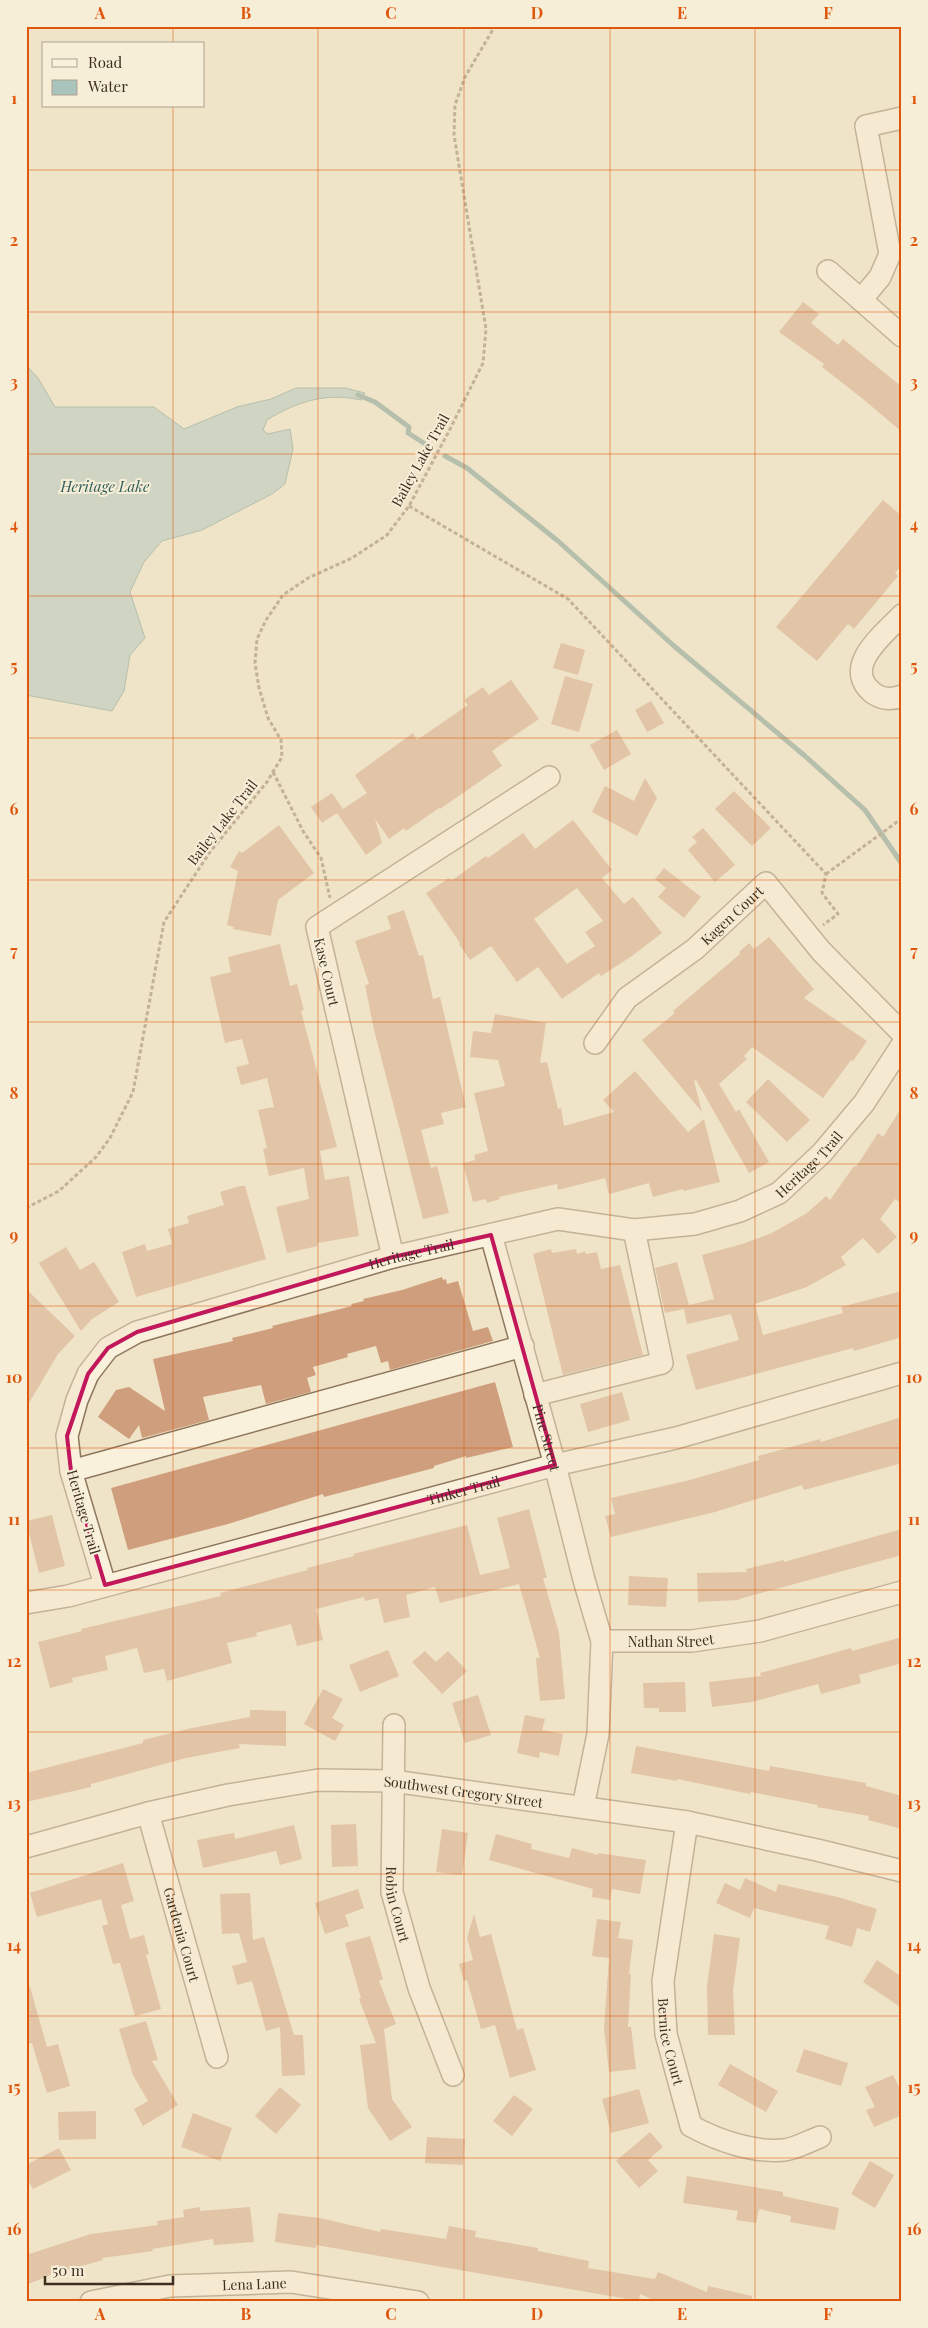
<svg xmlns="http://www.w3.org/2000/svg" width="928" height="2328" font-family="'Playfair Display',serif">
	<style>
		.water { fill: #a9c4bc; stroke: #6f938a }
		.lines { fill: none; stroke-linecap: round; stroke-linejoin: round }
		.stream { stroke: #6f938a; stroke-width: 5 }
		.building { fill: #cf9f7d; fill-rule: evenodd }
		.minor-casing { stroke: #8d765c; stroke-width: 24 }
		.path { stroke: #8d765c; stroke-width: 3; stroke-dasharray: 4 2.5; stroke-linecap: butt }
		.minor { stroke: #faf1dc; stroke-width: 21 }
		.marked { fill: none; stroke: #c2185b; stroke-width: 4; stroke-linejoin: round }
		.grid { fill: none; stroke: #df570d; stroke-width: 1; stroke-opacity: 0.55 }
		.labels { text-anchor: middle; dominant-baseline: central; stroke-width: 4; stroke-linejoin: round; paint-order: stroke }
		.street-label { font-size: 14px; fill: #3d2e20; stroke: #f7eed8 }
		.water-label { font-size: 15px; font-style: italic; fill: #2f5d5a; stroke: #f7eed8 }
		.neatline { fill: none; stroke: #df570d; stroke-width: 2 }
		.grid-label { font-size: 16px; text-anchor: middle; font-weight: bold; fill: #df570d }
	</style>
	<rect width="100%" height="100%" fill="#f0e4c8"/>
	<path class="water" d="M26 365 38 378 55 407H154L184 429 237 407 271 399 296 388H345L365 393 361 400C326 392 296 402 267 420L263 430 268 434 290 429 293 449 285 484 272 494 202 530 162 541 144 562 130 592 145 638 130 655 124 691 112 711 26 695Z"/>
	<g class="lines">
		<g class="stream">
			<path d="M358 395 375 402 409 427 408 433 430 447"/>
			<path d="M445 456 467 468 558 541 674 646 805 756 865 810 902 864"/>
		</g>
	</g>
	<g class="building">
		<path d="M803 302 819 314 811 323 838 345 843 339 902 387V432L863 399 822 367 824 364 779 332Z"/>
		<path d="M883 500 902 516V565L895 573 898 576 854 629 848 624 817 661 776 627Z"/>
		<path d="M561 643 585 650 578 675 553 668Z"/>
		<path d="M565 676 593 684 579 732 551 724Z"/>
		<path d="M511 680 539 719 492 751 502 766 440 809 439 808 406 831 404 828 389 839 375 819 382 843 366 855 337 813 367 793 355 775 413 733 417 740 468 705 464 700 483 687 489 695Z"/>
		<path d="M651 701 664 723 647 732 635 710Z"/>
		<path d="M617 730 631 754 604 770 590 745Z"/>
		<path d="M645 778 657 798 637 836 592 812 605 786 634 801Z"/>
		<path d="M734 791 771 828 752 846 715 809Z"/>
		<path d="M332 793 343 809 322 823 311 807Z"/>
		<path d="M573 820 612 870 602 878 624 904 633 897 662 933 632 956 601 976 599 973 562 999 538 967 517 982 491 946 470 960 459 944 460 943 426 893 449 878 451 881 486 856 488 858 523 833 535 849ZM577 888 603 921 585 932 595 946 567 964 534 919Z"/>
		<path d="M279 825 314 873 278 900 271 936 233 929 234 927 227 925 238 871 230 867 239 851 242 853Z"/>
		<path d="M703 828 735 865 715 882 688 850 697 842 692 837Z"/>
		<path d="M664 868 701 897 684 918 658 897 666 888 655 879Z"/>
		<path d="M404 910 419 956 423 955 433 999 440 997 466 1107 441 1113 444 1124 421 1130 431 1168 437 1166 449 1213 423 1219 374 1030 365 985 369 984 355 941 391 929 387 916Z"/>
		<path d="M769 937 814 989 804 998 867 1041 853 1061 851 1060 823 1098 752 1047 744 1056 747 1059 719 1084 736 1112 739 1109 769 1162 749 1173 696 1080 694 1081 702 1112 642 1040 675 1013 673 1011 740 954 739 952 749 943 754 949Z"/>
		<path d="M280 944 290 986 297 984 304 1010 301 1011 337 1147 320 1151 325 1180 349 1176 359 1236 317 1243 318 1246 287 1253 276 1207 309 1199 304 1168 269 1176 263 1149 267 1148 258 1110 274 1107 267 1078 241 1085 236 1067 249 1064 242 1039 225 1043 210 977 231 972 228 957Z"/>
		<path d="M495 1014 546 1023 540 1063 547 1062 558 1109 561 1108 564 1126 614 1112 603 1100 635 1071 688 1132 704 1119 720 1182 684 1191 683 1189 653 1197 649 1183 609 1194 605 1178 558 1190 557 1184 499 1197 500 1199 487 1203 486 1199 473 1202 463 1163 475 1160 474 1155 488 1151 474 1093 505 1086 498 1060 470 1057 473 1031 491 1033Z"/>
		<path d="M768 1079 810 1120 787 1142 746 1102Z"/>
		<path d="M902 1107V1204L895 1199 880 1219 897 1237 878 1254 863 1238 841 1257 846 1265 807 1287 755 1304 763 1335 843 1313 841 1307 902 1291V1337L854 1351 853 1348 696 1390 686 1355 739 1340 731 1314 687 1324 684 1309 665 1313 655 1268 677 1262 689 1305 714 1299 702 1255 742 1244 772 1233 807 1213 826 1196 830 1200 854 1166 856 1167 878 1133 883 1137Z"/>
		<path d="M240 1186H245L266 1259 136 1297 122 1252 145 1244 147 1251 172 1244 168 1229 189 1223 187 1216 224 1205 220 1192Z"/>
		<path d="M66 1247 80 1270 94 1262 119 1302 92 1319 81 1331 39 1263Z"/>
		<path d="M551 1249 552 1253 576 1249 577 1254 585 1251 586 1254 597 1252 601 1269 620 1265 643 1355 563 1375 533 1254Z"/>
		<path d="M442 1277 443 1280 446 1279 447 1284 458 1281 473 1331 488 1327 493 1341 390 1370 388 1361 381 1363 376 1346 347 1354 348 1357 313 1367 316 1375 307 1378 311 1392 266 1404 261 1385 203 1397 209 1420 142 1438 139 1425 129 1439 98 1417 116 1390 129 1387 165 1411 153 1359 233 1341 232 1338 273 1328 272 1326 352 1306 351 1304 364 1301 363 1299 402 1290Z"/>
		<path d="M26 1289 75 1336 58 1354 26 1408Z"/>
		<path d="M495 1382 513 1447 466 1458V1456L434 1466V1468L324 1497 323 1494 228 1524 128 1550 111 1488Z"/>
		<path d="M622 1392 630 1420 588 1432 580 1404Z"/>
		<path d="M902 1417V1463L804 1490 802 1485 715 1512 611 1537 605 1516 615 1514 611 1498 690 1480 759 1460 758 1456 820 1439 821 1442Z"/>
		<path d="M529 1509 547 1578H543L559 1633 565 1699 540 1701 536 1658H540L519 1584 440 1603 435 1587 406 1595 410 1617 384 1623 378 1598 365 1601 364 1597 316 1609 323 1640 297 1646 291 1624 256 1633 257 1636 227 1643 232 1663 167 1681 164 1669 144 1673 137 1648 105 1656 108 1670 72 1678 73 1682 50 1688 38 1642 82 1631 81 1629 221 1596 220 1593 308 1570 307 1568 354 1556 353 1554 467 1525 480 1575 510 1568 497 1518Z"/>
		<path d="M52 1515 65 1566 39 1573 26 1521Z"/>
		<path d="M902 1529V1555L739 1599V1600L698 1602 697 1573 747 1572 746 1569 784 1560V1562Z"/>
		<path d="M629 1576 668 1578 666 1607 628 1605Z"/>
		<path d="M902 1637V1663L859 1675 861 1683 821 1694 818 1684 752 1702 712 1707 709 1682 761 1676 760 1673 801 1662 851 1648 852 1651Z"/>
		<path d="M388 1650 399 1676 360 1692 349 1665Z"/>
		<path d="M425 1651 436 1662 448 1651 467 1671 442 1694 412 1662Z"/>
		<path d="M685 1682 686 1712H659V1708H644L643 1683Z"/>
		<path d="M323 1689 343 1699 332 1718 344 1725 335 1741 304 1724Z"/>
		<path d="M478 1695 491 1735 465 1743 452 1703Z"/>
		<path d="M250 1710 286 1711V1746L239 1744 240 1748 186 1758 91 1784V1787L26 1802V1773L143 1743V1740L192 1728 250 1717Z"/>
		<path d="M525 1715 545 1719 542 1730 563 1734 559 1756 540 1752 539 1758 517 1753Z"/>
		<path d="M636 1746 769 1771 770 1766 866 1783V1786L902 1796V1829L868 1820 869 1816 817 1807 818 1805 751 1792 750 1794 677 1779V1781L631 1773Z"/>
		<path d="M356 1824 358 1866 332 1867 331 1825Z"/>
		<path d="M294 1825 302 1859 280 1865 276 1851 203 1868 197 1840 234 1833 235 1839Z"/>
		<path d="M442 1829 468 1833 462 1875 436 1872Z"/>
		<path d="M496 1834 532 1844 531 1849 569 1858 572 1848 598 1855V1853L646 1860 640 1894 612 1889 610 1900 592 1897 593 1889 489 1860Z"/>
		<path d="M123 1863 134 1901 121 1905 130 1939 144 1935 149 1954 146 1955 161 2009 135 2016 120 1963 113 1964 102 1926 108 1924 101 1899 37 1917 30 1893Z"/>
		<path d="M745 1878 776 1892 778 1884 838 1897 877 1909 870 1932 857 1928 852 1947 825 1939 829 1926 754 1908 750 1918 716 1903 725 1883 740 1890Z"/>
		<path d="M358 1889 364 1908 345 1915 349 1926 325 1934 315 1903Z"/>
		<path d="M250 1893 253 1940 264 1937 294 2035H303L305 2075 282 2076 280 2027 266 2031 252 1981 237 1985 232 1966 247 1962 239 1933 222 1934 220 1894Z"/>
		<path d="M474 1914 480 1937 491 1934 517 2030 523 2028 536 2070 510 2078 495 2025 481 2029 467 1980 464 1981 459 1964 473 1960 467 1938Z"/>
		<path d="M597 1919 621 1922 618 1938 633 1940 629 1974H631L628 2027H631L636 2069 609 2072 604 2028 609 1958 592 1956Z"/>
		<path d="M714 1934 740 1938 733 1991 735 2035H708L707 1986Z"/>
		<path d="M370 1936 383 1979 379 1981 396 2024 384 2029 392 2099 412 2127 390 2141 368 2108 360 2045 376 2043 359 1999 361 1998 345 1943Z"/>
		<path d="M877 1960 902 1977V2008L863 1982Z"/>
		<path d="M26 1987H30L47 2047 58 2044 70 2086 47 2093 32 2043 26 2044Z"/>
		<path d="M146 2021 158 2060 152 2061 178 2105 143 2126 134 2109 148 2101 133 2075 119 2029Z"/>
		<path d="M804 2049 848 2063 841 2086 796 2072Z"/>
		<path d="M730 2064 778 2091 766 2112 718 2085Z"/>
		<path d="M893 2075 902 2093V2115L874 2127 866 2110 875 2107 865 2087Z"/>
		<path d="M280 2087 301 2105 276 2134 255 2116Z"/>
		<path d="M639 2089 649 2123 611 2133 602 2099Z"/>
		<path d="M514 2095 533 2109 512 2136 493 2121Z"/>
		<path d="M96 2111V2139L59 2140 58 2112Z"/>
		<path d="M193 2113 232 2128 220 2161 181 2147Z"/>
		<path d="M650 2132 663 2147 648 2160 658 2171 639 2188 616 2161Z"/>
		<path d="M427 2137 465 2139 463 2165 425 2163Z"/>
		<path d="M59 2148 71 2170 33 2189 26 2177V2165Z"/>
		<path d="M870 2161 894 2175 875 2208 851 2194Z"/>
		<path d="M687 2176 783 2192V2196L839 2208 835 2230 790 2222 791 2216 759 2209 756 2223 736 2220 738 2211 683 2203Z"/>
		<path d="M200 2207V2211L250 2207 254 2242 214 2245 213 2239 152 2249 153 2251 102 2258 103 2260 53 2274 26 2285V2255L91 2234 158 2225 157 2221 184 2217 183 2210Z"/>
		<path d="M278 2213 320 2218 380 2232 381 2229 446 2239 449 2226 476 2231 475 2237 538 2248V2251L589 2261 588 2268 655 2279 658 2272 707 2292 708 2286 752 2296 751 2302H658L640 2294 639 2301 316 2245V2248L275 2242Z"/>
	</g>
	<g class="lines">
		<defs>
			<g id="minor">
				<path d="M828 271 902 336"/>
				<path d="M861 300 880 277 890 254 866 126 902 118"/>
				<path d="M902 615C883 635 841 667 873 693 881 699 892 700 902 696"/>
				<path id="s1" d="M595 1043 627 998 695 949 766 883 821 951 902 1033"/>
				<path id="s2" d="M491 1235 555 1465 584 1580 602 1641 598 1734 583 1807"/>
				<path d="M393 1257 317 927 549 777"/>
				<path d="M535 1395 662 1363 634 1230"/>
				<path d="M71 1471 523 1346"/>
				<path id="s3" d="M105 1585 71 1471 67 1436 77 1400 88 1374 108 1348 137 1332 393 1257 558 1219 634 1230 695 1224 740 1211 779 1193 822 1153 864 1103 902 1045"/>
				<path id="s4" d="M26 1603 68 1596 555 1465 676 1438 902 1373"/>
				<path id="s5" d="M602 1641H692L760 1631 902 1592"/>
				<path id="s6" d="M394 1725 392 1892 419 1988 453 2075"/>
				<path id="s7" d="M148 1813 217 2057"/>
				<path id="s8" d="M687 1822 663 1981 666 2034 691 2126C717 2140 753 2153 784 2150 795 2149 809 2141 820 2137"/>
				<path id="s9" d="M26 1847 148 1813 228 1795 318 1780 393 1781 687 1822 817 1850 902 1871"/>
				<path id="s10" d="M91 2302 170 2286 291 2282 418 2302"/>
			</g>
		</defs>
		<use href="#minor" class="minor-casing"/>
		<g class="path">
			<path d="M409 506 568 599 826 874 822 893 838 914 823 925"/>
			<path d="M273 772 303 831 321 858 330 898"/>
			<path d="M826 874 901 819"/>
			<path d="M26 1208 59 1191 96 1157 110 1138 133 1092 164 922 210 852 267 782 282 757 281 740 268 718 259 688 255 663 257 639 266 620 283 595 308 578 352 558 387 535 409 506 448 433 483 363 486 329 454 135 455 105 465 77 495 26"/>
		</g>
		<use href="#minor" class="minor"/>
	</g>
	<path d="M0 0H928V2328H0ZM491 1235 555 1465 105 1585 71 1471 67 1436 88 1374 108 1348 137 1332 393 1257Z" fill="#f0e4c8" fill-opacity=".55" fill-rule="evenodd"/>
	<path class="marked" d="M491 1235 555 1465 105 1585 71 1471 67 1436 88 1374 108 1348 137 1332 393 1257Z"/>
	<path class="grid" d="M173 26V44M318 26V2302M464 26V2302M610 26V2302M755 26V2302M173 106V2302M26 170H902M26 312H902M26 454H902M26 596H902M26 738H902M26 880H902M26 1022H902M26 1164H902M26 1306H902M26 1448H902M26 1590H902M26 1732H902M26 1874H902M26 2016H902M26 2158H902"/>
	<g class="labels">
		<g class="street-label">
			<text transform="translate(420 460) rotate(-61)">Bailey Lake Trail</text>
			<text transform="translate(222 822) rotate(-52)">Bailey Lake Trail</text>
			<text stroke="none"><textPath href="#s1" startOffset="189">Kagen Court</textPath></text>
			<text transform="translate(327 972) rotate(77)">Kase Court</text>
			<text stroke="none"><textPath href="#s3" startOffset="991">Heritage Trail</textPath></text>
			<text stroke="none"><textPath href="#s3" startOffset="571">Heritage Trail</textPath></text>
			<text stroke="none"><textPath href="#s2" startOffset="210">Pine Street</textPath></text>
			<text stroke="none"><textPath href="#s4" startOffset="452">Tinker Trail</textPath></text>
			<text transform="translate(84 1512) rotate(74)">Heritage Trail</text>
			<text stroke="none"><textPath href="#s5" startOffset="69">Nathan Street</textPath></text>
			<text stroke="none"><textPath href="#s9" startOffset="446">Southwest Gregory Street</textPath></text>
			<text stroke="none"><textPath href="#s6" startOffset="180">Robin Court</textPath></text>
			<text stroke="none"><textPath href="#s7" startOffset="126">Gardenia Court</textPath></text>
			<text stroke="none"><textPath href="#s8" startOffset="222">Bernice Court</textPath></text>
			<text stroke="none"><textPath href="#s10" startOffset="165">Lena Lane</textPath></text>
		</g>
		<g class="water-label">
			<text x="105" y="486">Heritage Lake</text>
		</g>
	</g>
	<rect width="928" height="2328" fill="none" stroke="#f7eed8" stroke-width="55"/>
	<rect x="42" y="42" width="162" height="65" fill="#f7eed8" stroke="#ada18e"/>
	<rect x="52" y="59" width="25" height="8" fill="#faf1dc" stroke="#ada18e"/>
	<text x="88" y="68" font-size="15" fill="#3d2e20">Road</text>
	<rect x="52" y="80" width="25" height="15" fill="#a9c4bc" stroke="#ada18e"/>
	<text x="88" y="92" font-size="15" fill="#3d2e20">Water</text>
	<path d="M45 2276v8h128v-8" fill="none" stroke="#3d2e20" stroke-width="2.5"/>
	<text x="52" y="2276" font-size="15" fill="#3d2e20" stroke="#f7eed8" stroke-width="4" paint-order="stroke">50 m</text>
	<rect x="28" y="28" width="872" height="2272" class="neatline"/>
	<g class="grid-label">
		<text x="100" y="19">A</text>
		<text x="246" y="19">B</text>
		<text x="391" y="19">C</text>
		<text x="537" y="19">D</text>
		<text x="682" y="19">E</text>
		<text x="828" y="19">F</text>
		<text x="14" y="104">1</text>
		<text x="914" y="104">1</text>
		<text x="14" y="246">2</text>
		<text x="914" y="246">2</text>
		<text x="14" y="388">3</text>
		<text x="914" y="388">3</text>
		<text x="14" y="530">4</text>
		<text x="914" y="530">4</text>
		<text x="14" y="672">5</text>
		<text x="914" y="672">5</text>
		<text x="14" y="815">6</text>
		<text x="914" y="815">6</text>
		<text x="14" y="957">7</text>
		<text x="914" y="957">7</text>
		<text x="14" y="1099">8</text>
		<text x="914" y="1099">8</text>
		<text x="14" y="1241">9</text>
		<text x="914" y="1241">9</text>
		<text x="14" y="1383">10</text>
		<text x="914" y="1383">10</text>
		<text x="14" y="1525">11</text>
		<text x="914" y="1525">11</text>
		<text x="14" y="1667">12</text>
		<text x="914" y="1667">12</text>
		<text x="14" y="1809">13</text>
		<text x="914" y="1809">13</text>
		<text x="14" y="1951">14</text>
		<text x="914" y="1951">14</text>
		<text x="14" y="2093">15</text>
		<text x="914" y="2093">15</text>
		<text x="14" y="2235">16</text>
		<text x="914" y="2235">16</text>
		<text x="100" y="2320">A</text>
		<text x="246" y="2320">B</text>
		<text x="391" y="2320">C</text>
		<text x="537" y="2320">D</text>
		<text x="682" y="2320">E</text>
		<text x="828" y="2320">F</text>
	</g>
</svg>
